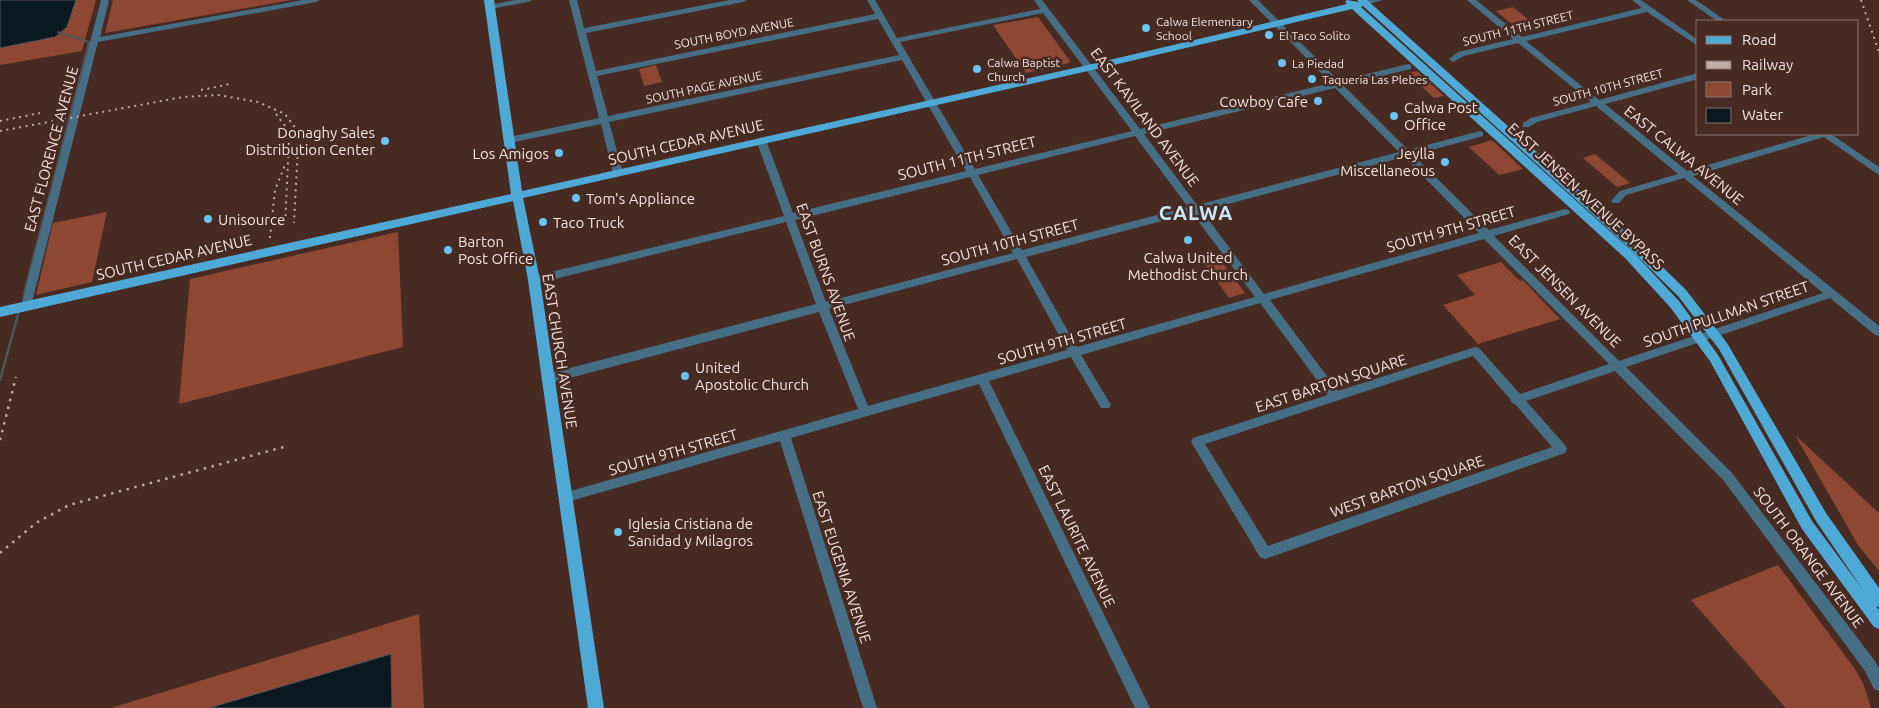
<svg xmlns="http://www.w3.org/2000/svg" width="1879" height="708" font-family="Ubuntu,sans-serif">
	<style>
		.green { fill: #8e4733 }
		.water { fill: #0a1920; stroke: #505558 }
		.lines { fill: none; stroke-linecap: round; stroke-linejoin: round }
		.stream-far1 { stroke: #505558; stroke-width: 2 }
		.stream { stroke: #505558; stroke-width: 2.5 }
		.minor { fill: #466f85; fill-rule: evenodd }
		.major { fill: #4fa9d6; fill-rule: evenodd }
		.rail-far1 { stroke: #c1aca5; stroke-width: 2; stroke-dasharray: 2 4.5; stroke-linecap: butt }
		.rail { stroke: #c1aca5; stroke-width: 2.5; stroke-dasharray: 2.5 5.5; stroke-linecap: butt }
		.poi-dot { fill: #6ac3f1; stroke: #472b23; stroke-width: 2 }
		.labels { text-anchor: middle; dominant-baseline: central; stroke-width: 5; stroke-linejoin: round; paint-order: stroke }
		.far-poi-label { font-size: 12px; fill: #f3e1db; stroke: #472b23; text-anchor: start }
		.far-street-label { font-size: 12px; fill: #f3e1db; stroke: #472b23 }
		.poi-label { font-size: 15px; fill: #f3e1db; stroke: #472b23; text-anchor: start }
		.street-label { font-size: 15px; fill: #f3e1db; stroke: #472b23 }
		.district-label { font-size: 20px; font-weight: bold; letter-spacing: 1px; fill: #cae8fa; stroke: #472b23 }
	</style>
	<rect width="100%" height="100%" fill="#472b23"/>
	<g class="green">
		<path d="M0 0H96L82 51 0 65Z"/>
		<path d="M113 0H292L105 33Z"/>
		<path d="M1513 7 1540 29 1523 33 1496 11Z"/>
		<path d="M1038 17 1070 61 1069 63 1026 73 993 25Z"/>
		<path d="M656 65 662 82 644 86 639 69Z"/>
		<path d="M1417 71 1444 96 1434 98 1407 73Z"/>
		<path d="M1492 140 1523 169 1499 175 1469 147Z"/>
		<path d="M1595 154 1630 183 1617 187 1583 158Z"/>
		<path d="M107 212 92 282 36 295 53 223Z"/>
		<path d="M398 232 403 347 179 404 190 279Z"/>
		<path d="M1219 258 1245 293 1229 298 1203 262Z"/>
		<path d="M1501 262 1520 281 1523 280 1560 319 1478 344 1443 305 1475 295 1457 275Z"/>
		<path d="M1795 435 1879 513V571L1858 545Z"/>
		<path d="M1778 565 1855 669 1863 683 1871 708H1786L1691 600Z"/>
		<path d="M419 614 424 708H111Z"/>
	</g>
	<g class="water">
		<path d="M0 0H76L67 27 55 37 0 48Z"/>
		<path d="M391 654 392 708H209Z"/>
	</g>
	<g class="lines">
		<path class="stream-far1" d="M24 294 89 42 58 32"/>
		<path class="stream" d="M0 380 19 311"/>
		<g class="minor">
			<path d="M101 0H109L100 37 303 0H320L316 2 98 42 31 306 26 310 21 306Z"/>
			<path d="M515 0H532L528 2 490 9 486 7 490 5Z"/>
			<path d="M569 0H577L584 28 730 0H747L743 2 586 33 596 71 875 14 867 0H875L897 38 1040 9 1034 0H1042L1140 129 1331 83 1249 0H1258L1339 81 1408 64 1411 65V69L1343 85 1408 150 1480 131 1483 132V136L1413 155 1489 230 1565 209 1569 210 1570 212 1569 214 1494 236 1619 361 1823 293 1684 178 1626 195 1619 203H1613L1611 201 1620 191 1678 174 1596 106 1537 122 1529 127H1523V123L1531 118 1591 102 1518 43 1464 56 1453 62 1449 59 1458 52 1513 39 1467 0H1476L1522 37 1642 8 1632 0H1641L1698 40V46L1647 12 1526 41 1599 100 1698 73V79L1605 104 1687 171 1815 134H1831L1879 167V175L1824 137 1693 176 1879 326V336L1875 335 1830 298 1626 367 1732 473 1875 661 1879 669V691L1874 689 1865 671 1724 481 1615 371 1526 401 1565 445 1567 449 1565 453 1265 559 1260 557 1191 442 1193 438 1328 395 1260 303 1081 355 1111 405 1109 408H1101L1071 357 989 381 1150 708H1135L979 384 791 438 877 708H863L780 441 567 502 563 501 561 497 563 493 567 492 858 409 819 312 547 384 543 382 541 379 543 376 547 374 816 304 786 222 534 284 529 280 534 276 784 216 756 140 761 137 766 140 793 213 966 171 902 60 609 122 623 173 618 176 613 173 601 124 509 143 506 142V138L509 137 599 118ZM1043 13 1132 131 975 169 900 42ZM878 19 899 55 608 116 597 76ZM1335 88 1399 152 1197 205 1144 134ZM1135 136 1188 207 1022 250 978 175ZM1404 157 1479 233 1264 294 1202 211ZM970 177 1013 253 826 302 795 220ZM1192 213 1255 297 1077 347 1026 257ZM1484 239 1609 364 1520 394 1479 348 1475 347 1338 391 1270 300ZM1017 259 1067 350 868 406 829 309ZM1473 356 1510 399 1512 403 1515 404 1552 447 1268 546 1205 444Z"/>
			<path d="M1368 0H1383L1365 5 1361 3Z"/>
			<path d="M1687 0H1696L1726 21H1717Z"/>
		</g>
		<path class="major" d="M484 0H494L522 191 1088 65 1347 4 1345 2 1347 0 1359 2 1357 0H1367L1632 237 1686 290 1727 343 1826 513 1879 588V607L1876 606 1879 610V629L1874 627 1802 529 1710 361 1670 307 1625 258 1352 9 1088 71 523 198 540 280 604 708H588L528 280 513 201 0 317V307L511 194ZM1363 6 1624 243 1678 296 1719 349 1816 521 1863 590 1812 521 1718 355 1679 301 1633 252 1361 7Z"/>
		<g class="rail-far1">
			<path d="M1861 0 1879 52"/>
			<path d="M201 90 230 84"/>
			<path d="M276 114 285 126 289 139 285 227"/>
			<path d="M0 121 40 113"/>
			<path d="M0 131 183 97 218 95 258 102 285 114 296 129 298 146 294 223"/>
			<path d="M270 238 275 190 285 165"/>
		</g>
		<g class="rail">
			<path d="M0 440 16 377"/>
			<path d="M0 553 36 523 69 505 284 447"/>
		</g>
	</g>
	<g class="poi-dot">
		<circle cx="1146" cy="28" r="5"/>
		<circle cx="1269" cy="35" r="5"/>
		<circle cx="1282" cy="63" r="5"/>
		<circle cx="977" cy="69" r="5"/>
		<circle cx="1312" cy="79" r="5"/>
		<circle cx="1318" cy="101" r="5"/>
		<circle cx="1394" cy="116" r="5"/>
		<circle cx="385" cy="141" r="5"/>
		<circle cx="559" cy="153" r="5"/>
		<circle cx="1445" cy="162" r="5"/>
		<circle cx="576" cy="198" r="5"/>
		<circle cx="208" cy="219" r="5"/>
		<circle cx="543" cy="222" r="5"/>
		<circle cx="1188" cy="240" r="5"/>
		<circle cx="448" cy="250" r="5"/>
		<circle cx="685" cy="376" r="5"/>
		<circle cx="618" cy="532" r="5"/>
	</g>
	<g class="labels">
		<g class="far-poi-label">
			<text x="1156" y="21">Calwa Elementary<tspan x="1156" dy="14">School</tspan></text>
			<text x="1279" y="35">El Taco Solito</text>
			<text x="987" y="62">Calwa Baptist<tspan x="987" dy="14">Church</tspan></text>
			<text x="1292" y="63">La Piedad</text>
			<text x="1322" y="79">Taqueria Las Plebes</text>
		</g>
		<g class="far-street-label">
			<text transform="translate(1518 28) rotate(-14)">SOUTH 11TH STREET</text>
			<text transform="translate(734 33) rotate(-11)">SOUTH BOYD AVENUE</text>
			<text transform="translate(704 87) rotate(-12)">SOUTH PAGE AVENUE</text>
			<text transform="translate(1608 87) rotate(-15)">SOUTH 10TH STREET</text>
		</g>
		<g class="poi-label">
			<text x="1308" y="101" text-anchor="end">Cowboy Cafe</text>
			<text x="1404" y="107">Calwa Post<tspan x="1404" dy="17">Office</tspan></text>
			<text x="375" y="132" text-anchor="end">Donaghy Sales<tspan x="375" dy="17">Distribution Center</tspan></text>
			<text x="549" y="153" text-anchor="end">Los Amigos</text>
			<text x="1435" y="153" text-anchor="end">Jeylla<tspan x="1435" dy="17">Miscellaneous</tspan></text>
			<text x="586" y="198">Tom's Appliance</text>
			<text x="218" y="219">Unisource</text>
			<text x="553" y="222">Taco Truck</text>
			<text x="458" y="241">Barton<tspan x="458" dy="17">Post Office</tspan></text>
			<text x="1188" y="257" text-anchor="middle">Calwa United<tspan x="1188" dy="17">Methodist Church</tspan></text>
			<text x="695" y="367">United<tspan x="695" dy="17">Apostolic Church</tspan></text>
			<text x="628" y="523">Iglesia Cristiana de<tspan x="628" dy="17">Sanidad y Milagros</tspan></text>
		</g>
		<g class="street-label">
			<text transform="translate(1145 117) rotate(53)">EAST KAVILAND AVENUE</text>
			<text transform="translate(686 142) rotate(-13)">SOUTH CEDAR AVENUE</text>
			<text transform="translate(51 149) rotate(-75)">EAST FLORENCE AVENUE</text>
			<text transform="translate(1684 155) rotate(39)">EAST CALWA AVENUE</text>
			<text transform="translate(967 158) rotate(-14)">SOUTH 11TH STREET</text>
			<text transform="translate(1586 196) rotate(43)">EAST JENSEN AVENUE BYPASS</text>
			<text transform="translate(1451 229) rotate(-16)">SOUTH 9TH STREET</text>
			<text transform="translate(1010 242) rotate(-15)">SOUTH 10TH STREET</text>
			<text transform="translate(174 257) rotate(-13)">SOUTH CEDAR AVENUE</text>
			<text transform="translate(826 272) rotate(70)">EAST BURNS AVENUE</text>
			<text transform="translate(1565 291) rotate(45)">EAST JENSEN AVENUE</text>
			<text transform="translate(1726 314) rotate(-19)">SOUTH PULLMAN STREET</text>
			<text transform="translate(1062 341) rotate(-16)">SOUTH 9TH STREET</text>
			<text transform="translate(560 351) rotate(81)">EAST CHURCH AVENUE</text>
			<text transform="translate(1331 383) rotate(-18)">EAST BARTON SQUARE</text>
			<text transform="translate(673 452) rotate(-16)">SOUTH 9TH STREET</text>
			<text transform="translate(1407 486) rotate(-19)">WEST BARTON SQUARE</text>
			<text transform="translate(1077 536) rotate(64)">EAST LAURITE AVENUE</text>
			<text transform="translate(1809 557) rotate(53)">SOUTH ORANGE AVENUE</text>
			<text transform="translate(842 567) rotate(72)">EAST EUGENIA AVENUE</text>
		</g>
		<g class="district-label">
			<text x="1196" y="212">CALWA</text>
		</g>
	</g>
	<rect x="1696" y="20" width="162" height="115" fill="#472b23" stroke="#8c746d"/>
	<rect x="1706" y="36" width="25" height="8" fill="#4fa9d6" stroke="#8c746d"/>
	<text x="1742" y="45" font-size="15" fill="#f3e1db">Road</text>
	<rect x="1706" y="61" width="25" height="8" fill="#c1aca5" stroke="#8c746d"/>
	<text x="1742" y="70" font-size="15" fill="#f3e1db">Railway</text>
	<rect x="1706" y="82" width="25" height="15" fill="#8e4733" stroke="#8c746d"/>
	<text x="1742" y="95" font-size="15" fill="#f3e1db">Park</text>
	<rect x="1706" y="108" width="25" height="15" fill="#0a1920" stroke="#8c746d"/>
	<text x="1742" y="120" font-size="15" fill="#f3e1db">Water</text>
</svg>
